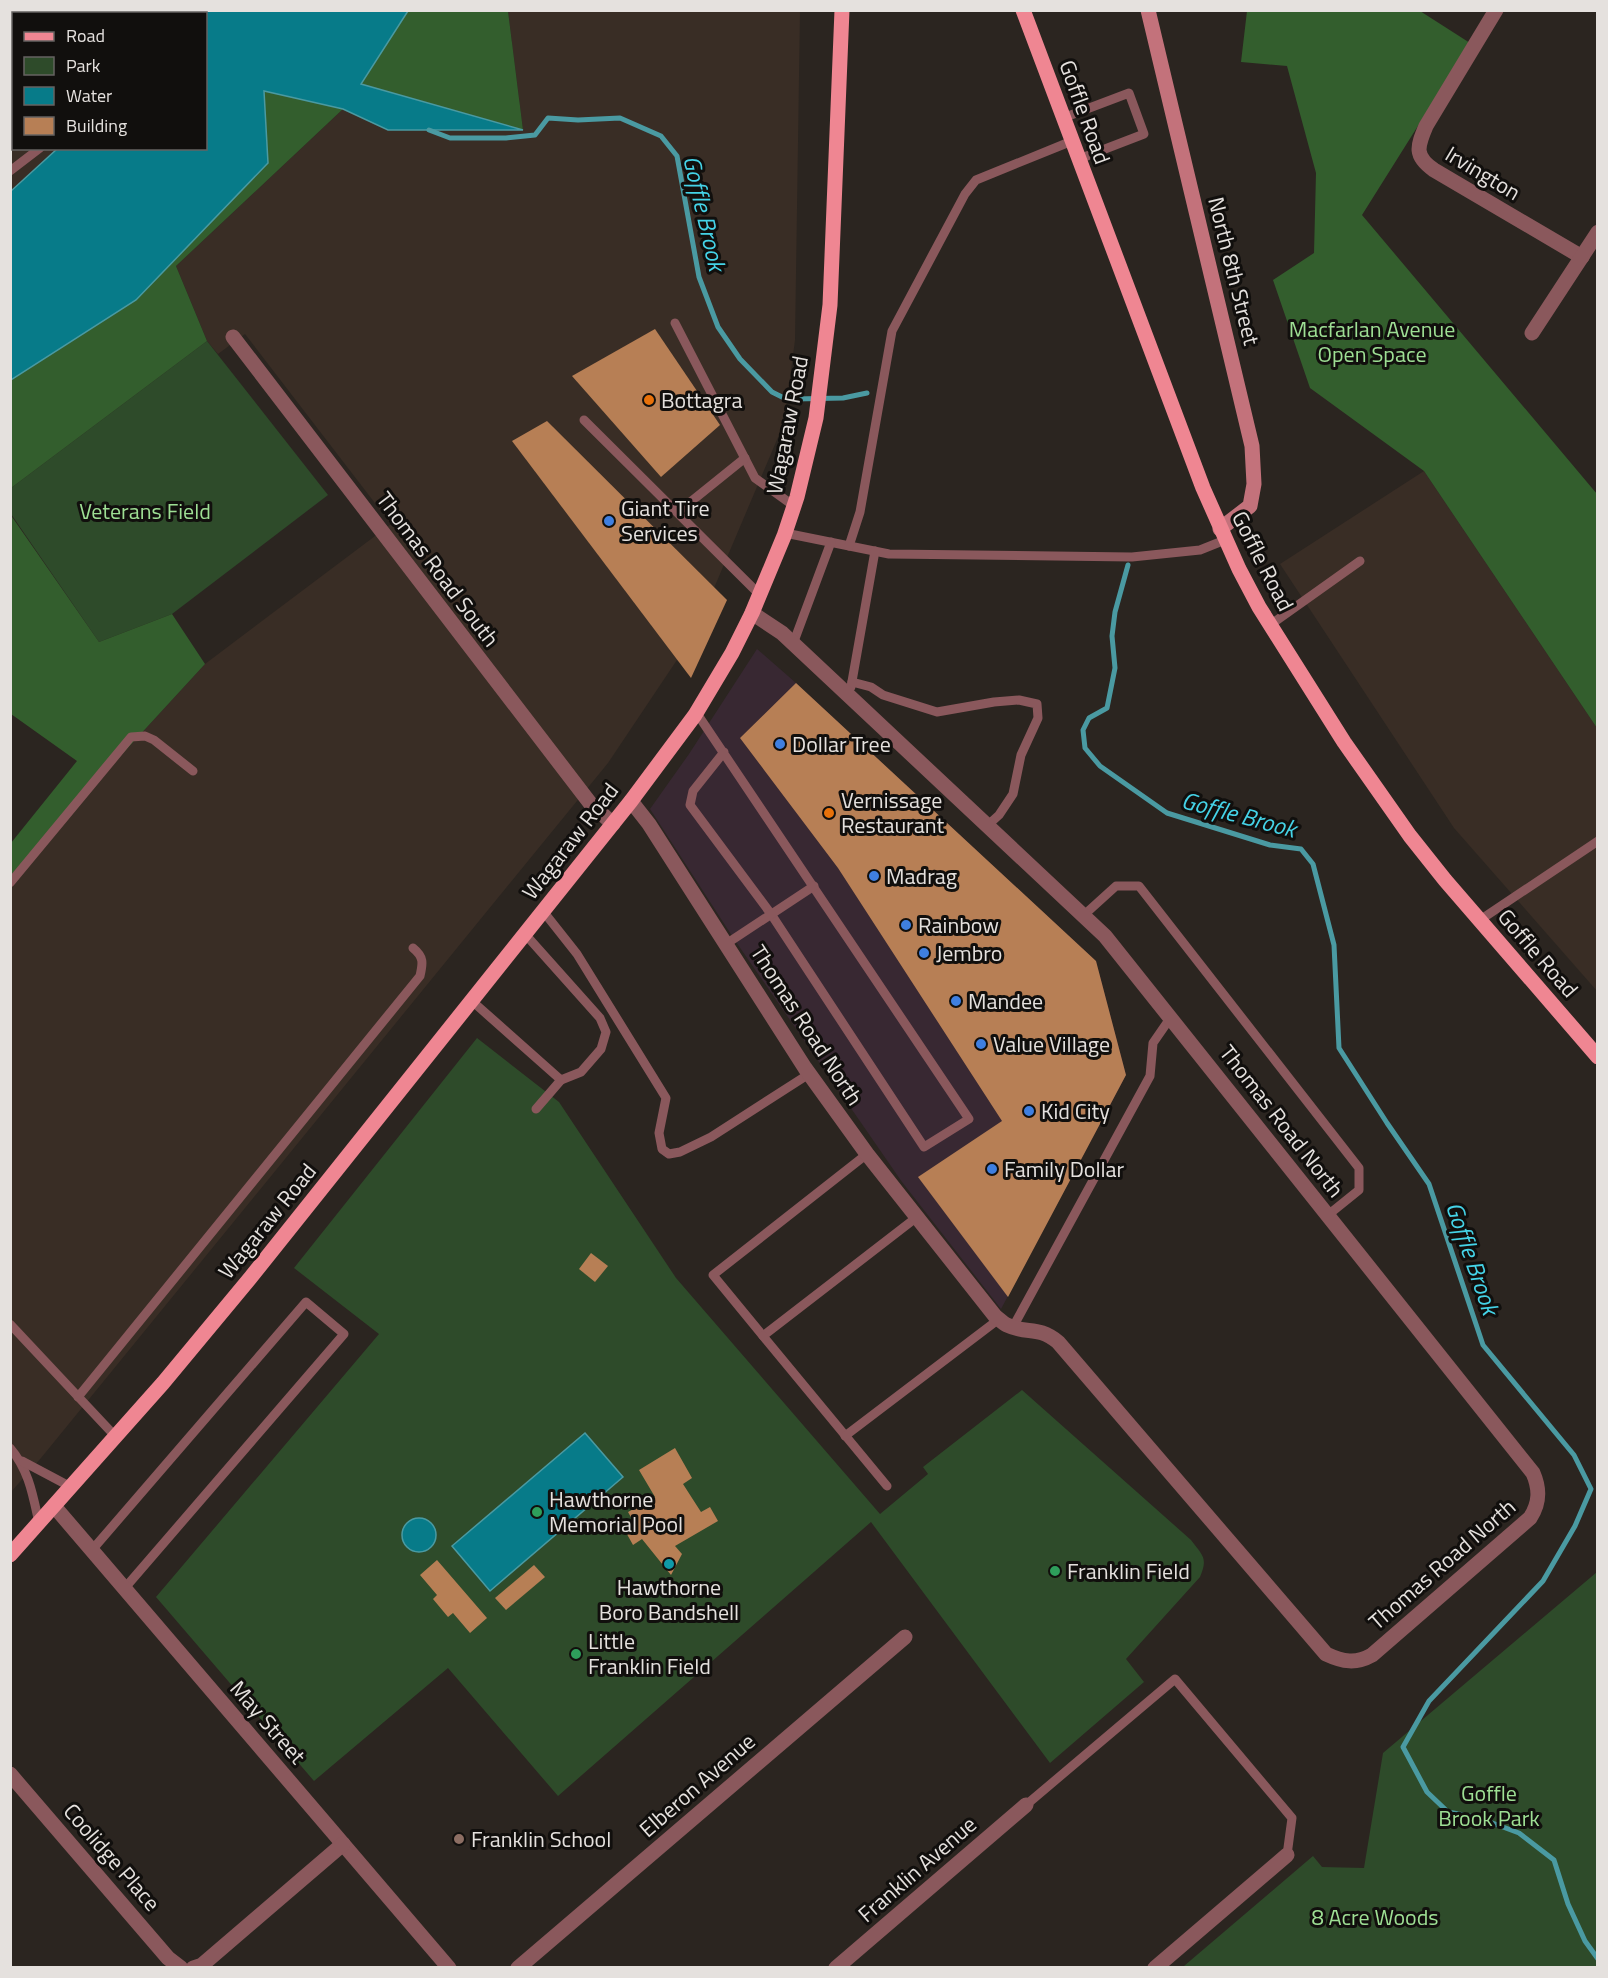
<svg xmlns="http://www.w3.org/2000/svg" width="1608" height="1978" font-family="'Titillium Web',sans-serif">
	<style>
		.commercial { fill: #382832 }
		.built { fill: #392d25 }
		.green { fill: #2e4b2a }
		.forest { fill: #335e2d }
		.water { fill: #077b89; stroke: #4a9aa2; stroke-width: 1.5 }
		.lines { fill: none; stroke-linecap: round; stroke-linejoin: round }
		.stream { stroke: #4a9aa2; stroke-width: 5 }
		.building { fill: #b77f55 }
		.lane { stroke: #8a585c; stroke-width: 9 }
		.street { stroke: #8a585c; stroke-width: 15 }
		.secondary { stroke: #c3727b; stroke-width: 15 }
		.primary { stroke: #ef8692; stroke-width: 15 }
		.food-dot { fill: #e8710a; stroke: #110f0d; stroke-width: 2 }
		.shop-dot { fill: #3f7fe0; stroke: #110f0d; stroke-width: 2 }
		.leisure-dot { fill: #2e9e5b; stroke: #110f0d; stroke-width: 2 }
		.culture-dot { fill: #0f9aa8; stroke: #110f0d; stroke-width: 2 }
		.education-dot { fill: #8d6e63; stroke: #110f0d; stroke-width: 2 }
		.labels { text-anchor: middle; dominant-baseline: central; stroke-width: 6; stroke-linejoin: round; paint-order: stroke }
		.street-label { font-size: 22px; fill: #e5e1de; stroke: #110f0d }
		.park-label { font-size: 22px; fill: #9edf94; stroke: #110f0d }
		.poi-label { font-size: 22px; fill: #e5e1de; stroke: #110f0d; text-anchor: start }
		.water-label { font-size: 24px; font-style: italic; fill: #45d3e7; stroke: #110f0d }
	</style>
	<rect width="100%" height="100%" fill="#2b2520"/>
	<path class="commercial" d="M757 649 796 683 1096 961 1126 1075 1001 1309 902 1182 734 939 650 809 689 754Z"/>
	<g class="built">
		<path d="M11 11H205L201 14H14V148L57 149 11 191Z"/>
		<path d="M508 11H800L795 340 784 423 695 633 608 763 41 1458 11 1492V875L205 664 391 524 245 334 218 354 207 341 176 266 343 109 388 130H523Z"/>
		<path d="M1424 471 1597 728V991L1454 828 1280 564Z"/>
	</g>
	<g class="green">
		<path d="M207 341 328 495 172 614 99 642 11 514V488Z"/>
		<path d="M477 1038 559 1102 676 1278 880 1514 928 1474 923 1467 1022 1390 1191 1540C1203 1556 1208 1558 1200 1577L1126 1659 1144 1682 1050 1763 871 1522 558 1796 448 1668 314 1781 156 1597 379 1334 294 1268Z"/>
		<path d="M1597 1572V1967H1185L1184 1966 1313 1856 1322 1867 1364 1868 1383 1753Z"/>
	</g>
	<g class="forest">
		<path d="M408 11H508L523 130 361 84Z"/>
		<path d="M1247 11H1420L1470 43 1362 215 1597 494V728L1424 471 1310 388 1273 280 1314 253 1316 173 1287 66 1241 62Z"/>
		<path d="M263 90 343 109 176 266 207 341 11 488V380L136 300 268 163Z"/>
		<path d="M10 514 99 642 172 614 205 664 11 875V843L77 761 11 714Z"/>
	</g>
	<g class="water">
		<path d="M205 10 408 11 361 84 523 130H388L343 109 264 91 268 163 136 300 11 380V191L57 149 206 148V14L201 13Z"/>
		<path d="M585 1433 623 1477 490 1591 452 1546Z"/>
		<circle cx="419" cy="1535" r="17"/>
	</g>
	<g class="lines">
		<g class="stream">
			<path d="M429 130 450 138H506L535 135 548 118 578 120 620 118 661 136 677 156 699 277 718 327 740 359 772 392 782 397 795 399 843 398 867 393"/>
			<path d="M1128 565 1115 612 1112 636 1115 668 1107 708 1089 718 1083 730 1085 748 1100 766 1167 813 1270 845 1301 849 1313 864 1334 945 1339 1048 1387 1123 1429 1184 1483 1345 1574 1455 1591 1489 1575 1526 1543 1581 1429 1701 1403 1747 1427 1792 1448 1812 1479 1818 1519 1833 1554 1860 1568 1904 1585 1941 1598 1959"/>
		</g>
	</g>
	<g class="building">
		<path d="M655 329 720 425 661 477 572 376Z"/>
		<path d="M547 421 727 600 691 678 512 441Z"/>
		<path d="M796 683 1096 961 1126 1075 1008 1297 918 1177 1002 1121 838 868 740 738Z"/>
		<path d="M591 1253 608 1266 595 1282 579 1269Z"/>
		<path d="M675 1448 692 1478 683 1484 701 1512 710 1507 718 1521 675 1546 682 1554 671 1575 642 1539 633 1545 623 1527 633 1521 628 1512 655 1497 639 1470Z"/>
		<path d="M437 1560 487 1618 470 1633 453 1613 448 1617 433 1599 437 1595 420 1575Z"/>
		<path d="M534 1565 545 1577 506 1610 495 1598Z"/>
	</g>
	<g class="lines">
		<g class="lane">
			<path d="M59 14 66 10"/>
			<path d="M182 14 184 10"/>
			<path d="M10 35 14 34"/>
			<path d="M1063 118 1129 93 1144 134 1079 159"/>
			<path d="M10 171 40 148"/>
			<path d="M675 323 755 478 794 506"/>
			<path d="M584 420 760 595"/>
			<path d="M678 512 745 458"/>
			<path d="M785 533 889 554 1132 557 1200 550 1225 540"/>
			<path d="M849 546 860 512 892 331 965 194 976 180 1072 141"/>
			<path d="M1270 625 1360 561"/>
			<path d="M793 644 831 542"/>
			<path d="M852 682 871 687 883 695 937 712 994 702 1019 700 1037 704 1038 718 1021 755 1013 794 999 815 988 825"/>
			<path d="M851 687 875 551"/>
			<path d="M696 712 969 1119 924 1147 771 914 690 805 693 791 724 752"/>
			<path d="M10 883 131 737 145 736 154 740 193 771"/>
			<path d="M543 911 577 954 666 1098 659 1133 662 1149 669 1154 680 1152 711 1137 809 1074"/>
			<path d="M1084 915 1116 886H1139L1359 1168V1190L1328 1215"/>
			<path d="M1480 920 1598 841"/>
			<path d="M726 944 814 886"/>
			<path d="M472 1001 561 1080 581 1072 601 1049 606 1032 600 1018 525 934"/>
			<path d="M536 1109 561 1080"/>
			<path d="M867 1154 713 1275 763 1336 917 1217"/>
			<path d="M10 1324 115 1436"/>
			<path d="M1013 1327 1150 1076 1153 1043 1171 1017"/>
			<path d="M763 1336 887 1486"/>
			<path d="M78 1397 420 976C423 963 424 957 413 948"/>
			<path d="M845 1436 999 1319"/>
			<path d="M10 1448C29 1470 33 1496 39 1523"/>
			<path d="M22 1461 71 1487"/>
			<path d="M92 1550 306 1302 344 1334 124 1589"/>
			<path d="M1026 1805 1175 1679 1292 1818 1287 1855"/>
		</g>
		<g class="street">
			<path d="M1496 10 1426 126C1417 147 1414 156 1434 170L1582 257"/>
			<path d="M1532 333 1598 232"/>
			<path d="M233 337 590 803 613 824"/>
			<path d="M631 801 649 824 805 1068 867 1154 995 1316C999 1319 1003 1323 1007 1325 1028 1335 1037 1325 1058 1342L1326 1654C1343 1662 1356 1664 1372 1655L1530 1518C1540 1503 1540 1489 1533 1473L1105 936 782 633 752 613"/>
			<path d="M54 1506 449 1968"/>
			<path d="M10 1774 168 1958 181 1968"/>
			<path d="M193 1968 202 1965 343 1844"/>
			<path d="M518 1968 905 1637"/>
			<path d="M836 1968 1026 1805"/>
			<path d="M1155 1968 1287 1855"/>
		</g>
		<path class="secondary" d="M1148 10 1252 446 1254 484 1250 506 1220 529"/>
		<g class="primary">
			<path d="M1023 10 1203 488 1239 569 1259 607 1344 742 1410 836 1445 880 1598 1057"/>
			<path d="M10 1555 163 1383 251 1277 631 801 695 715 732 653 752 613 784 536 797 497 816 418 830 305 842 10"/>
		</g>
	</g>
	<g class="food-dot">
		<circle cx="649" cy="400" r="6"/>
		<circle cx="829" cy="813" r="6"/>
	</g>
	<g class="shop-dot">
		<circle cx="609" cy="521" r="6"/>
		<circle cx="780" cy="744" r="6"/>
		<circle cx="874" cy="876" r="6"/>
		<circle cx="906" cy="925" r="6"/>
		<circle cx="924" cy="953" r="6"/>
		<circle cx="956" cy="1001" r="6"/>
		<circle cx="981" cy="1044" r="6"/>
		<circle cx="1029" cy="1111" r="6"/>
		<circle cx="992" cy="1169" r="6"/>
	</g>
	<g class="leisure-dot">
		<circle cx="537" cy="1512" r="6"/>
		<circle cx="1055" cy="1571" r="6"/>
		<circle cx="576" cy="1654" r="6"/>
	</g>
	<circle class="culture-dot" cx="669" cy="1564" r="6"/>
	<circle class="education-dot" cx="459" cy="1839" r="6"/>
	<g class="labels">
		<g class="street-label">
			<text transform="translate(1085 112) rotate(70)">Goffle Road</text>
			<text transform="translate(1483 173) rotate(31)">Irvington</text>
			<text transform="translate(1234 271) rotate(76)">North 8th Street</text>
			<text transform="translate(787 425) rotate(-79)">Wagaraw Road</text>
			<text transform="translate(1263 561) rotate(63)">Goffle Road</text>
			<text transform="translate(438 569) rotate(53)">Thomas Road South</text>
			<text transform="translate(570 841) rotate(-52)">Wagaraw Road</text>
			<text transform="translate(1538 953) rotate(49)">Goffle Road</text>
			<text transform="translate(807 1025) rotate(57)">Thomas Road North</text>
			<text transform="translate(1282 1121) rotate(52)">Thomas Road North</text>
			<text transform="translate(267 1221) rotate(-51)">Wagaraw Road</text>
			<text transform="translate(1442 1564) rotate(-41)">Thomas Road North</text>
			<text transform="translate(268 1722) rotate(49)">May Street</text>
			<text transform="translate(697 1785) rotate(-41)">Elberon Avenue</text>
			<text transform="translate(112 1857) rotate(49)">Coolidge Place</text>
			<text transform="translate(917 1869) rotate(-41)">Franklin Avenue</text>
		</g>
		<g class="park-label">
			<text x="1372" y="329">Macfarlan Avenue<tspan x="1372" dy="25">Open Space</tspan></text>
			<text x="145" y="511">Veterans Field</text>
			<text x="1489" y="1793">Goffle<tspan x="1489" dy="25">Brook Park</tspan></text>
			<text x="1375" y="1917">8 Acre Woods</text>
		</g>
		<g class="poi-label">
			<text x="661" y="400">Bottagra</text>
			<text x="621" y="508">Giant Tire<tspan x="621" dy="25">Services</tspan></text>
			<text x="792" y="744">Dollar Tree</text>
			<text x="841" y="800">Vernissage<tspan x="841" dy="25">Restaurant</tspan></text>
			<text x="886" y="876">Madrag</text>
			<text x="918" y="925">Rainbow</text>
			<text x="936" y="953">Jembro</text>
			<text x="968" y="1001">Mandee</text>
			<text x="993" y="1044">Value Village</text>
			<text x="1041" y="1111">Kid City</text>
			<text x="1004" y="1169">Family Dollar</text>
			<text x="549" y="1499">Hawthorne<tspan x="549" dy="25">Memorial Pool</tspan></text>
			<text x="1067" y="1571">Franklin Field</text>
			<text x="669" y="1587" text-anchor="middle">Hawthorne<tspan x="669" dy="25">Boro Bandshell</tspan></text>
			<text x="588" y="1641">Little<tspan x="588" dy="25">Franklin Field</tspan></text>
			<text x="471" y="1839">Franklin School</text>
		</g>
		<g class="water-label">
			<text transform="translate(705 213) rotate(77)">Goffle Brook</text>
			<text transform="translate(1239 814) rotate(15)">Goffle Brook</text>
			<text transform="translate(1473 1258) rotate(71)">Goffle Brook</text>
		</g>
	</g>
	<rect width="1608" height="1978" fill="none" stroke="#e5e1de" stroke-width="24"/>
	<rect x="12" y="12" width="195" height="138" fill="#110f0d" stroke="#666361" stroke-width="1.5"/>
	<rect x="24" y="32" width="30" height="9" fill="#ef8692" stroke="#666361" stroke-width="1.5"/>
	<text x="66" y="42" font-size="18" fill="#e5e1de">Road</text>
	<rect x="24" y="57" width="30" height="18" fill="#2e4b2a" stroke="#666361" stroke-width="1.5"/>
	<text x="66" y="72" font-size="18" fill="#e5e1de">Park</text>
	<rect x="24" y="87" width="30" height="18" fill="#077b89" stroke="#666361" stroke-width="1.5"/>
	<text x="66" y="102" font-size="18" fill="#e5e1de">Water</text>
	<rect x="24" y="117" width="30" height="18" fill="#b77f55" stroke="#666361" stroke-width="1.5"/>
	<text x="66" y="132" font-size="18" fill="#e5e1de">Building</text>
</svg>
